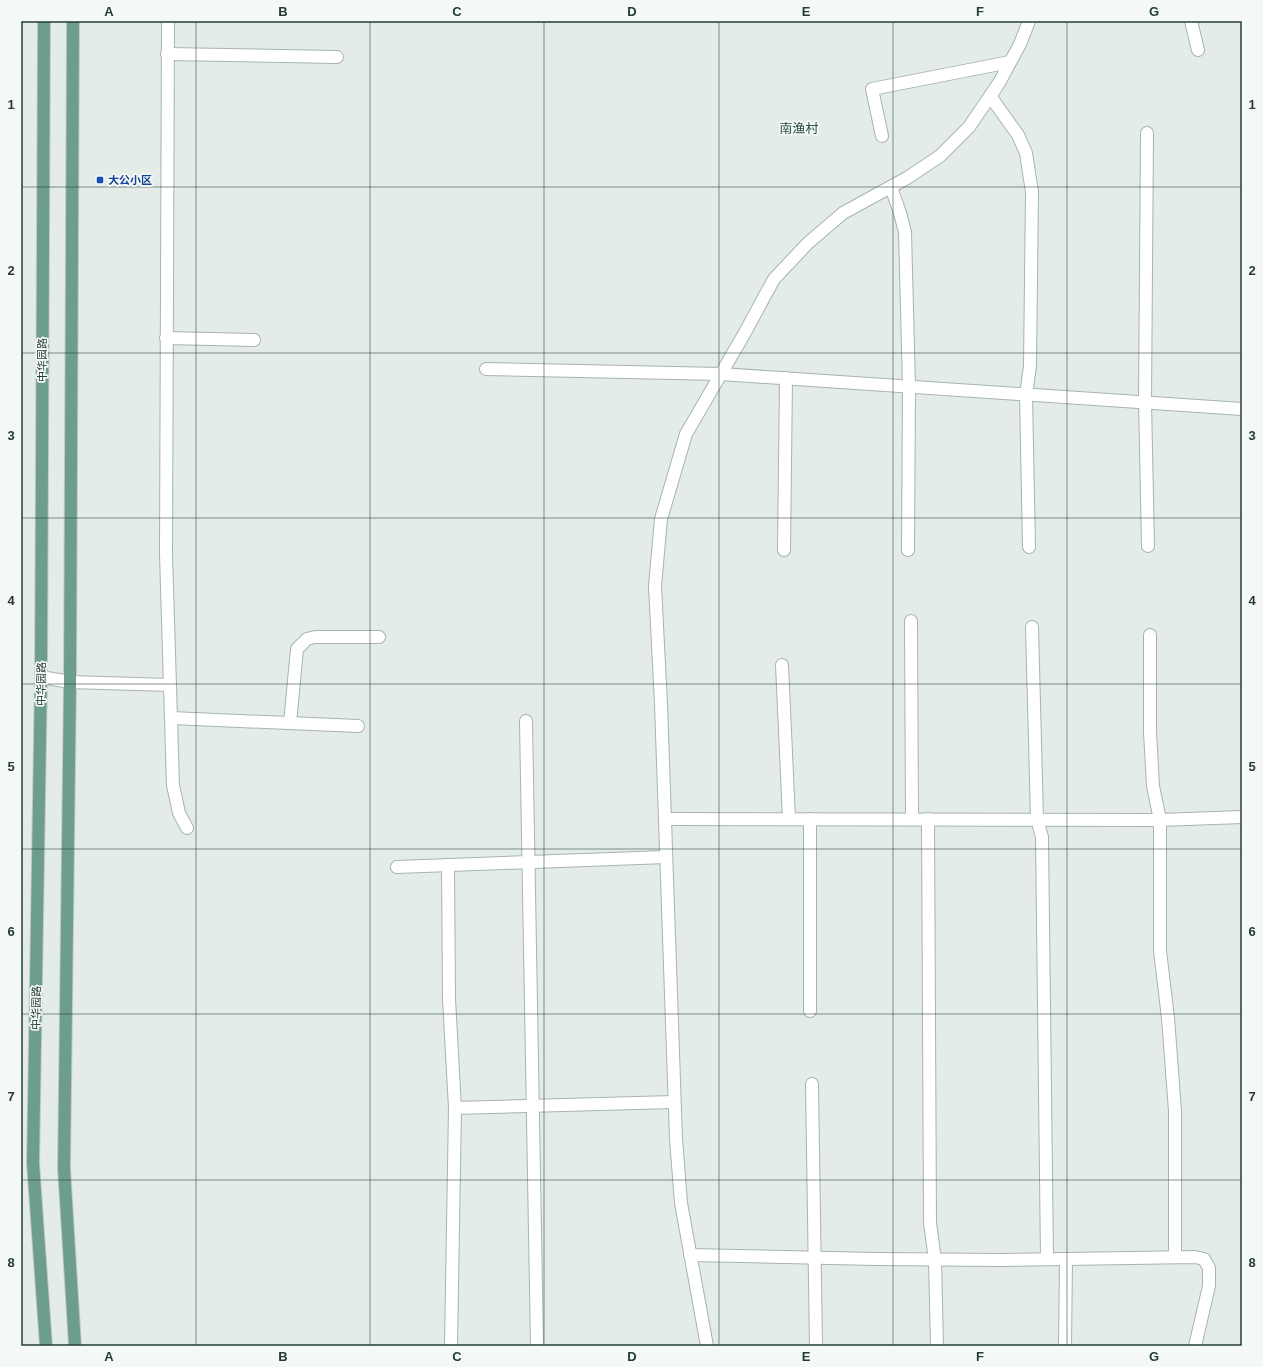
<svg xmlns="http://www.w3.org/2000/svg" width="1263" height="1367" font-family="Helvetica,'Noto Sans SC',sans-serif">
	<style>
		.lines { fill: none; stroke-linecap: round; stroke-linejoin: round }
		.service-casing { stroke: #a7b4ae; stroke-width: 14 }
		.minor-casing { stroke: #a7b4ae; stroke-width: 14 }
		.tertiary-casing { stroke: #a7b4ae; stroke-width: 14 }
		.primary-casing { stroke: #c2c8c6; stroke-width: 14 }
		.service { stroke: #fff; stroke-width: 12 }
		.minor { stroke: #fff; stroke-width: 12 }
		.tertiary { stroke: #fff; stroke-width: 12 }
		.primary { stroke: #6d9d8d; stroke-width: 12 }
		.grid { fill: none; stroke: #253c34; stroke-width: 1; stroke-opacity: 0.55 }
		.transit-dot { fill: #1a4fb4; stroke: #f4f9f6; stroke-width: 1.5 }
		.labels { text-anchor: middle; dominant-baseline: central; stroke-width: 3.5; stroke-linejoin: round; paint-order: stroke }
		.transit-label { font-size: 11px; font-weight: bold; fill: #164399; stroke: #f4f9f6; text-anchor: start }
		.street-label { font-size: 11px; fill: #253c34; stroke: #f4f9f6 }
		.quarter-label { font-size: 13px; fill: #234c3f; stroke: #f4f9f6 }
		.neatline { fill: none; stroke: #253c34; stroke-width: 1.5 }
		.grid-label { font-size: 13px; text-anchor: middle; font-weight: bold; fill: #253c34 }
	</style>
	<rect width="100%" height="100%" fill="#e4ece8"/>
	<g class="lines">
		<defs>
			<g id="service">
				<path d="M167 54 337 57"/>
				<path d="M882 136 872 89 1010 62"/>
				<path d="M166 338 254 340"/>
				<path d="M171 718 358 726"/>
				<path d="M290 723 297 649 307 639 315 637H379"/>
			</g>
			<g id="minor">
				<path d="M168 21 166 554 173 785 179 813 187 828"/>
				<path d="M1191 21 1198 50"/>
				<path d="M990 96 1018 135 1026 153 1032 192 1030 366 1026 395 1029 547"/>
				<path d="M1147 133 1145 402 1148 546"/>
				<path d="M891 187 900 213 905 232 909 387 908 550"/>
				<path d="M486 369 721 374 1242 409"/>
				<path d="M784 550 786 378"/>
				<path d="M911 621 912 819"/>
				<path d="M1032 627 1037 819 1042 837 1047 1259"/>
				<path d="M1150 635V732L1153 786 1160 820V951L1168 1018 1175 1111V1257"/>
				<path d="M782 665 789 819"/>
				<path d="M41 677 70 682 170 685"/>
				<path d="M526 721 537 1346"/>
				<path d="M665 819 1160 820 1242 817"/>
				<path d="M928 819 930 1223 935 1260 937 1346"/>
				<path d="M448 865 449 999 455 1108 451 1346"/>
				<path d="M397 867 666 857"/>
				<path d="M810 1011V819"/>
				<path d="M812 1084 816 1346"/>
				<path d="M455 1108 674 1102"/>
				<path d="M690 1255 876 1259 1002 1260 1195 1257 1204 1259 1209 1268V1286L1195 1346"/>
				<path d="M1065 1346 1066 1259"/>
			</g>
			<path id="tertiary" d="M707 1346 681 1203 676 1139 661 704 655 586 661 519 686 434 743 336 774 279 808 243 843 213 907 178 940 156 969 127 999 83 1020 44 1029 21"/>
			<g id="primary">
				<path d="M44 21 41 677 33 1163 46 1346"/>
				<path d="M73 21 70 682 64 1168 75 1346"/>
			</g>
		</defs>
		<use href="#service" class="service-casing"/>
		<use href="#minor" class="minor-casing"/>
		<use href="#tertiary" class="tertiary-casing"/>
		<use href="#primary" class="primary-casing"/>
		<use href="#service" class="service"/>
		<use href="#minor" class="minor"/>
		<use href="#tertiary" class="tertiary"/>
		<use href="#primary" class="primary"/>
	</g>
	<path class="grid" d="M196 21V1346M370 21V1346M544 21V1346M719 21V1346M893 21V1346M1067 21V1346M21 187H1242M21 353H1242M21 518H1242M21 684H1242M21 849H1242M21 1014H1242M21 1180H1242"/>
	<rect class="transit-dot" x="96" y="176" width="8" height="8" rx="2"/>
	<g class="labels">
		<g class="transit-label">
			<text x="108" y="180">大公小区</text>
		</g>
		<g class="street-label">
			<text transform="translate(42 360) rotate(-90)">中华园路</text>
			<text transform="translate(41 684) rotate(-89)">中华园路</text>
			<text transform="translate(36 1008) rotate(-89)">中华园路</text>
		</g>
		<g class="quarter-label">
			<text x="799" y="128">南渔村</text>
		</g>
	</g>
	<rect width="1263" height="1367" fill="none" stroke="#f4f9f6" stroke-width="44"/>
	<rect x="22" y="22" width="1219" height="1323" class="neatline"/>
	<g class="grid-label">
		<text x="109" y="16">A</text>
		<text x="283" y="16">B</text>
		<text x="457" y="16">C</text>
		<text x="632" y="16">D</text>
		<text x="806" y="16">E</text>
		<text x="980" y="16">F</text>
		<text x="1154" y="16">G</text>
		<text x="11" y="109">1</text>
		<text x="1252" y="109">1</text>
		<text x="11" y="275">2</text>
		<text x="1252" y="275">2</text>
		<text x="11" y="440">3</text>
		<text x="1252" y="440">3</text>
		<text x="11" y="605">4</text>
		<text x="1252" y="605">4</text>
		<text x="11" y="771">5</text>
		<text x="1252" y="771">5</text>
		<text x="11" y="936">6</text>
		<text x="1252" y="936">6</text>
		<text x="11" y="1101">7</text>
		<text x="1252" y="1101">7</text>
		<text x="11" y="1267">8</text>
		<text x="1252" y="1267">8</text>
		<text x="109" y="1361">A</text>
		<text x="283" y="1361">B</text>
		<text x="457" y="1361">C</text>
		<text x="632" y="1361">D</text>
		<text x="806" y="1361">E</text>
		<text x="980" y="1361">F</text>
		<text x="1154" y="1361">G</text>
	</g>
</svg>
